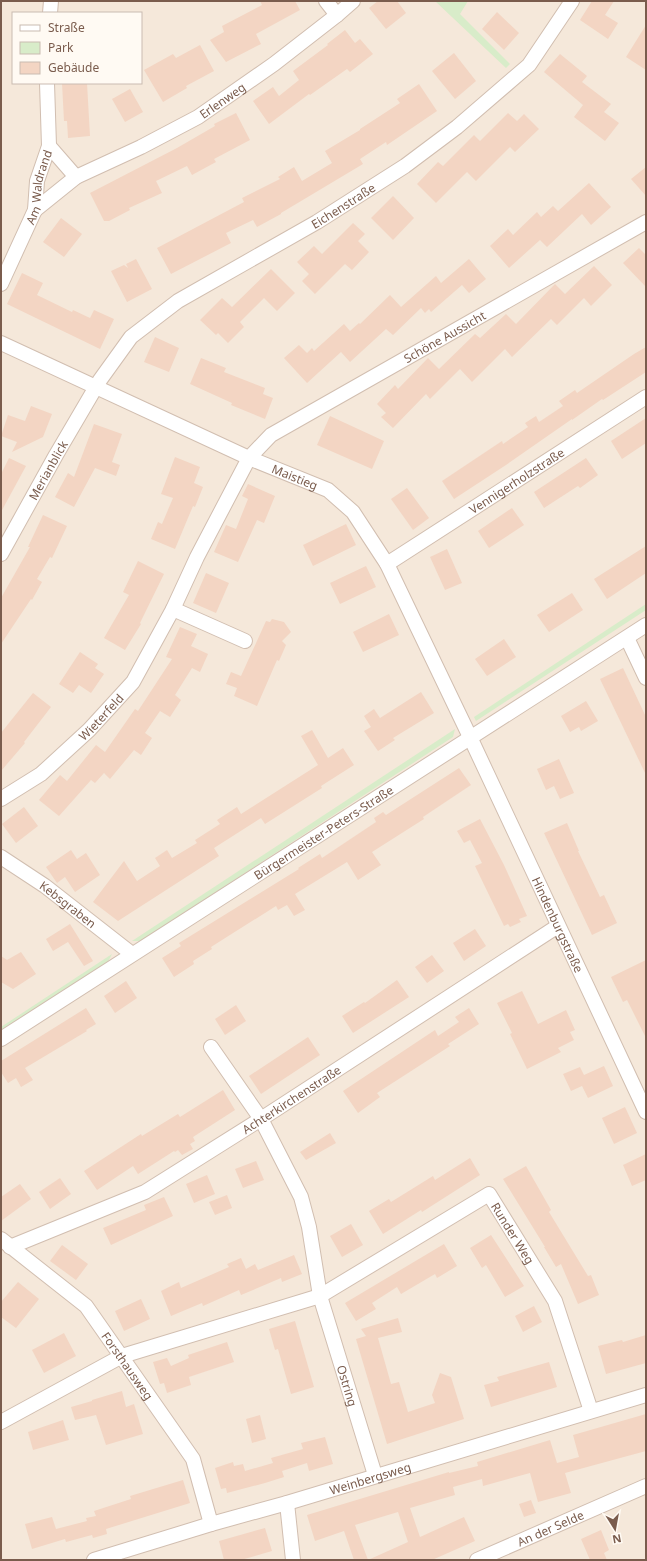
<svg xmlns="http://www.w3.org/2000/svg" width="647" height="1561" font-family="'Noto Sans',sans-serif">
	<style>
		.residential { fill: #f5e8da; fill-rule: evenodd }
		.green { fill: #d8ecc9 }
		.building { fill: #f3d5c3; fill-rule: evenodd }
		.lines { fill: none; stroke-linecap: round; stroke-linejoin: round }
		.street-casing { stroke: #d1beb0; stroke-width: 16 }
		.street { stroke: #fff; stroke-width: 14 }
		.labels { text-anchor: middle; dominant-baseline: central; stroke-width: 3; stroke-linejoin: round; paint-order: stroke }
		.street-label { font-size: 12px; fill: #7a5c4d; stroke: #fffaf3 }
	</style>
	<rect width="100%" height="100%" fill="#fdf6ec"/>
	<path class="residential" d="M1 1H646V1560H1ZM13 13H141V83H13Z"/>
	<g class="green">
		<path d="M435 1H468L460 14 510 64 506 68Z"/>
		<path d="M646 604V610L476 721 474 717Z"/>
		<path d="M455 729 453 737 141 941H132Z"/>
		<path d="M112 954 108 962 1 1032V1027Z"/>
	</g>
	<g class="building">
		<path d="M260 1H295L300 10 256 34 261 44 226 62 210 40 224 32 222 26 262 5Z"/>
		<path d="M378 1H397L406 13 386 29 369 8Z"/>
		<path d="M592 1H614L605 15 618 23 608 39 580 20Z"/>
		<path d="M497 12 519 33 504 50 482 29Z"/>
		<path d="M646 25V70L626 57Z"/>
		<path d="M345 30 355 43 360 39 373 54 350 72 347 69 310 95 309 94 269 124 253 101 273 87 279 96 299 80 293 71 328 45 327 44Z"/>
		<path d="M200 45 214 71 186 86 187 88 163 102 144 70 173 54 176 58Z"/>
		<path d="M454 53 476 81 455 99 432 71Z"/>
		<path d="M560 54 587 76 582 82 611 104 604 112 619 123 605 141 574 117 583 105 544 72Z"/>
		<path d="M62 83H87L90 136 68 138 67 121H64Z"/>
		<path d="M419 84 437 111 387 145 386 142 360 159 363 164 281 213V214L257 227 253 220 226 233 231 243 171 274 157 248 244 202 242 198 280 179 278 177 294 167 302 181 332 163 325 151 360 130V129L400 103 397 99Z"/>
		<path d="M130 89 143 112 125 122 112 99Z"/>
		<path d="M236 113 250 140 214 159 216 162 192 175 187 166 156 181 162 193 129 208 130 210 109 221H104L90 193 177 148 215 126 214 124Z"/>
		<path d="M508 113 517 121 524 114 539 129 515 152 510 147 476 181 467 172 436 203 417 184 438 162 443 166 474 135 480 141Z"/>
		<path d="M646 167V196L631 179Z"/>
		<path d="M589 183 611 207 591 225 582 214 547 247 540 240 509 268 490 246 508 229 513 235 537 212 541 217 553 206 558 211Z"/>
		<path d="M393 196 414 218 393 240 371 218Z"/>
		<path d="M61 218 82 234 64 257 43 242Z"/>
		<path d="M353 223 365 234 358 241 369 252 352 270 345 264 315 294 302 281 309 274 297 262 314 246 322 254Z"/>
		<path d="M639 248 646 255V287L623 263Z"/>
		<path d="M136 259 152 289 127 302 111 271 124 265 128 268 126 264Z"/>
		<path d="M469 259 486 279 469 293 462 285 431 312 429 309 425 313 421 308 393 335 386 329 350 362 341 352 307 383 284 358 299 345 307 353 312 348 314 351 344 324 350 331 359 323 360 324 390 295 401 307 436 276 441 283Z"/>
		<path d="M594 266 612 285 591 306 584 298 557 325 551 319 512 357 505 349 472 382 460 369 430 399 426 394 393 428 381 417 386 413 377 404 395 385 398 389 428 358 439 369 475 334 480 338 506 314 516 324 555 284 565 294Z"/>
		<path d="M271 269 295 293 277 311 264 298 240 322 244 327 228 343 218 333 216 335 200 320 222 298 232 307Z"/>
		<path d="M22 273 43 283 37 295 72 312 73 310 90 318 94 310 114 319 100 349 7 304Z"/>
		<path d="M155 337 179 348 169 372 144 362Z"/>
		<path d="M646 347V372L603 400 602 399 572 420V419L506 465 454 499 442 481 502 441 503 444 528 427 525 423 536 416 539 422 563 406 559 401 575 390 577 393 634 354Z"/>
		<path d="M201 358 226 368 224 372 265 388 263 394 273 398 265 419 231 405 232 403 190 384Z"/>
		<path d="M31 406 52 414 43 437 12 452 17 442 1 436 8 415 25 421Z"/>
		<path d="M330 416 384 441 372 469 317 445Z"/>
		<path d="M646 418V443L622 459 611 441Z"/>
		<path d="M94 424 122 434 112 462 120 465 116 476 95 468 74 507 55 497 68 473 74 477Z"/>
		<path d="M175 457 200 467 194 483 203 487 195 507 193 506 175 549 151 539 158 522 162 524 173 498 161 494Z"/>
		<path d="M9 458 26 466 1 512V474Z"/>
		<path d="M586 458 598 475 580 488 578 486 544 508 534 492Z"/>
		<path d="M248 484 275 496 264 523 257 520 238 562 214 552 226 525 236 529 248 499 242 496Z"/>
		<path d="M407 488 429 518 413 530 391 499Z"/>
		<path d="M512 508 524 525 489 548 478 531Z"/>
		<path d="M43 515 67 526 52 558 50 557 37 579 42 582 32 600 31 599 1 644V598L30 547H28Z"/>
		<path d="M346 524 356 545 313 566 303 545Z"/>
		<path d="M646 546V573L607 599 594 579Z"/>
		<path d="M447 549 462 583 445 590 430 557Z"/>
		<path d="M138 561 164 574 140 623 141 624 125 650 104 638 129 595 123 592Z"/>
		<path d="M366 566 376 587 340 604 330 583Z"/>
		<path d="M206 573 229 583 216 613 193 603Z"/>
		<path d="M572 593 583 610 549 632 537 615Z"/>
		<path d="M389 614 399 635 363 652 353 632Z"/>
		<path d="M272 619 284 622 291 632 282 641 286 645 279 661 277 660 257 706 234 696 237 688 226 684 231 672 241 676 266 621 270 622Z"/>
		<path d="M180 627 197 634 191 646 208 654 200 672 192 668 175 695 181 700 170 717 160 711 145 733 152 738 141 755 134 750 110 779 104 773 95 783 91 780 59 816 39 800 60 775 67 781 96 745 105 752 135 709 138 711 172 659 166 657Z"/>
		<path d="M504 639 516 657 487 676 475 659Z"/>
		<path d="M80 652 98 664 95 668 104 674 91 693 79 685 73 693 59 684Z"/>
		<path d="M623 668 646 717V775L600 679Z"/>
		<path d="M421 692 434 713 393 738 395 740 378 751 364 731 371 727 364 716 374 709 380 718Z"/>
		<path d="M33 693 51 707 24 742 25 743 1 771V733Z"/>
		<path d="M586 701 598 721 581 731 579 727 570 732 561 716Z"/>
		<path d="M312 730 328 758 343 748 354 765 321 786 322 788 265 824 261 818 214 848 219 856 118 921 93 902 124 861 137 881 160 866 155 858 167 850 172 858 197 843 195 840 220 824 217 820 237 807 241 814 318 765 301 736Z"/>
		<path d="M559 759 574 793 560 799 554 786 546 790 537 769Z"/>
		<path d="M459 768 471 785 423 817 424 819 372 852 381 865 358 880 347 862 295 894 305 910 294 916 287 905 278 910 276 906 211 947 212 949 193 961 194 964 174 977 162 958 181 946 179 943 299 869 298 868 320 854 322 858 376 822 374 818 383 812 386 815Z"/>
		<path d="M24 807 38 826 16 843 2 824Z"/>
		<path d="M480 819 504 865 527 916 519 919 521 922 510 927 508 924 504 926 475 866 482 863 470 840 464 843 457 831Z"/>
		<path d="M567 823 579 851H578L600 897 604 895 617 923 592 935 544 833Z"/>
		<path d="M71 850 77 859 86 853 100 875 75 892 65 877 57 883 46 867Z"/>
		<path d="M70 924 93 961 84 966 68 942 53 951 46 939Z"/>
		<path d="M475 929 486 946 464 961 453 943Z"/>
		<path d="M21 952 36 974 13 989 1 982V956L7 960Z"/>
		<path d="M432 955 444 971 427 983 415 967Z"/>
		<path d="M646 960V1038L627 1000 623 1002 611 977Z"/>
		<path d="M397 980 409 997 353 1033 342 1016 364 1002 365 1003Z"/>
		<path d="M126 981 137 998 115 1013 104 996Z"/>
		<path d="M522 991 538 1024 566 1010 575 1030 570 1032 574 1040 558 1048 561 1052 527 1069 510 1034 512 1033 497 1003Z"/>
		<path d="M236 1005 246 1021 225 1035 215 1019Z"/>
		<path d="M86 1008 96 1024 86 1030 87 1031 25 1068 33 1080 21 1087 16 1078 8 1083 1 1072V1061Z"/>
		<path d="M469 1008 479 1024 448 1044 450 1046 377 1093 380 1097 358 1113 343 1091 435 1030 438 1036 459 1022 455 1017Z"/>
		<path d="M308 1037 320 1055 261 1094 249 1076Z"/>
		<path d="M604 1066 613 1086 588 1098 582 1086 571 1091 563 1074 580 1067 584 1075Z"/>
		<path d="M223 1090 235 1110 193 1137 195 1141 190 1144 193 1149 182 1155 178 1150 175 1152 174 1151 138 1174 133 1166 97 1190 84 1171 141 1134 142 1136 178 1114 180 1117Z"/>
		<path d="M625 1107 637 1133 614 1144 602 1118Z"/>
		<path d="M330 1133 336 1143 306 1160 300 1152Z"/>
		<path d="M646 1154V1180L632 1186 623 1165Z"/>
		<path d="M470 1158 480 1175 422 1212 421 1210 383 1234 369 1211 389 1199 391 1202 433 1176 435 1180Z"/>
		<path d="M256 1161 264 1180 243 1188 235 1169Z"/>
		<path d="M526 1166 551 1210 549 1212 588 1276 591 1275 599 1295 578 1304 561 1264 556 1267 544 1247H545L503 1179Z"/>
		<path d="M207 1175 215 1194 194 1203 186 1184Z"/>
		<path d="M60 1178 71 1194 50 1209 39 1192Z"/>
		<path d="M20 1184 31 1199 1 1221V1197Z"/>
		<path d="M227 1195 232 1208 215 1215 209 1202Z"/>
		<path d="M164 1197 173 1216 111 1245 103 1228 146 1210 144 1205Z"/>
		<path d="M351 1224 363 1245 342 1257 330 1236Z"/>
		<path d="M491 1235 524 1286 505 1297 486 1265 482 1268 470 1248Z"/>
		<path d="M444 1244 457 1266 437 1278 435 1274 401 1294 397 1287 372 1303 376 1309 356 1321 345 1303Z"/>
		<path d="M62 1245 88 1264 76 1280 50 1261Z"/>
		<path d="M294 1255 302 1274 282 1282 281 1278 241 1295 239 1290 203 1306 202 1303 171 1316 161 1291 179 1282 181 1288 229 1267 227 1264 241 1258 246 1269 255 1264 258 1270Z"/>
		<path d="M18 1282 39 1299 16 1328 1 1317V1302Z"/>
		<path d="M141 1299 150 1319 124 1331 115 1311Z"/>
		<path d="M534 1306 542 1322 523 1332 515 1316Z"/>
		<path d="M398 1318 402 1332 378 1338 391 1384 399 1382 408 1412 435 1403 432 1395 440 1373 451 1377 464 1419 387 1444 356 1339 366 1336 361 1329Z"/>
		<path d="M295 1321 314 1387 291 1394 278 1349 275 1350 269 1329Z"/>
		<path d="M64 1333 76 1356 44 1373 32 1350Z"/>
		<path d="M646 1335V1363L606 1374 598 1346 622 1340 623 1342Z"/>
		<path d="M227 1342 234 1362 189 1377 191 1385 167 1393 164 1383 160 1384 153 1362 167 1358 171 1366 189 1358 188 1355Z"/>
		<path d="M549 1362 557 1387 491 1407 484 1385 499 1381 497 1377Z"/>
		<path d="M122 1391 126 1407 134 1404 143 1434 106 1445 96 1415 75 1420 71 1407 92 1401V1400Z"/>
		<path d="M646 1414V1451L565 1473 571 1493 538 1502 530 1473 483 1486 482 1479 453 1487 455 1495 410 1508 420 1537 464 1517 475 1541 432 1560H354L344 1531 315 1541 307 1515 449 1472V1473L478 1466 477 1462 550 1440 557 1463 579 1457 573 1435ZM398 1512 408 1542 368 1560 355 1525Z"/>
		<path d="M260 1415 266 1439 252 1443 246 1419Z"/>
		<path d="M63 1420 69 1440 33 1450 28 1432Z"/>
		<path d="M325 1437 333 1464 309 1471 307 1463 282 1471 284 1477 265 1483 227 1493 226 1488 221 1489 215 1468 233 1462 234 1466 243 1464 245 1471 273 1463 271 1458 303 1449 301 1443Z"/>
		<path d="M183 1480 190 1503 106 1529 107 1534 93 1538 92 1535 66 1542 65 1539 32 1549 25 1524 52 1517 56 1529 87 1521 86 1518 96 1516 94 1511 131 1499 130 1496Z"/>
		<path d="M531 1500 536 1513 524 1517 519 1504Z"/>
		<path d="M265 1528 272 1551 241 1560H224L219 1541Z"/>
		<path d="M601 1530 609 1550 604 1553 607 1560H590L581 1539Z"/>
	</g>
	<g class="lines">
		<defs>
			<g id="street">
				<path d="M326 1 337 15"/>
				<path d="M50 13 51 1"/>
				<path d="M49 146 76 177"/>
				<path id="s1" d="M35 210 76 177 141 147 198 117 274 64 337 15 353 1"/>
				<path id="s2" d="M1 284 35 210 37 181 49 146 47 83"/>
				<path id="s3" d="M1 343 249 458 328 490 353 512 387 564 470 737 646 1112"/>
				<path id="s4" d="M1 554 56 455 100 380 131 337 178 301 317 222 405 166 457 127 529 65 572 1"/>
				<path id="s5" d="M387 564 646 397"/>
				<path d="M173 609 245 641"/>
				<path d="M627 638 646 678"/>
				<path id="s6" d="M1 799 41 774 89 730 133 682 173 609 197 557 249 458 271 435 646 222"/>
				<path id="s7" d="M1 857 45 886 132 954"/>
				<path id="s8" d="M1 1039 646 625"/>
				<path id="s9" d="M211 1047 261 1119 301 1197 309 1227 320 1296 375 1475"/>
				<path id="s10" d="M1 1239 86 1306 193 1459 211 1524"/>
				<path id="s11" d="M10 1247 145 1192 261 1119 558 926"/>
				<path id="s12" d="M1 1422 122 1356 320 1296 489 1194 555 1301 591 1411"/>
				<path d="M287 1503 293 1560"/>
				<path id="s13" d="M94 1560 211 1524 287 1503 646 1395"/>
				<path id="s14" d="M477 1560 646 1486"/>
			</g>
		</defs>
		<use href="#street" class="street-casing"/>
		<use href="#street" class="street"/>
	</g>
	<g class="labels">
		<g class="street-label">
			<text stroke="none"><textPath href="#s1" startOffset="218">Erlenweg</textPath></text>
			<text stroke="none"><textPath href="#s2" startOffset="105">Am Waldrand</textPath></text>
			<text stroke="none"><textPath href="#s4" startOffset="503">Eichenstraße</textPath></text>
			<text stroke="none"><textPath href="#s6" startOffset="661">Schöne Aussicht</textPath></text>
			<text stroke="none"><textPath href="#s4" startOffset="96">Merianblick</textPath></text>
			<text stroke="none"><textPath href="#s3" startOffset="323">Maistieg</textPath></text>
			<text stroke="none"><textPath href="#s5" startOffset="154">Vennigerholzstraße</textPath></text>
			<text stroke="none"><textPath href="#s6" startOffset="130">Wieterfeld</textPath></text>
			<text stroke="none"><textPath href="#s8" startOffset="383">Bürgermeister-Peters-Straße</textPath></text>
			<text stroke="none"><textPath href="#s7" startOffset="82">Kebsgraben</textPath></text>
			<text stroke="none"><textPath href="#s3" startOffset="853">Hindenburgstraße</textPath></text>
			<text stroke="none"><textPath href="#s11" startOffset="319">Achterkirchenstraße</textPath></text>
			<text stroke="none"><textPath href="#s12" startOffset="588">Runder Weg</textPath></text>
			<text stroke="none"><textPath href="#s10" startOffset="181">Forsthausweg</textPath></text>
			<text stroke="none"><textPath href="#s9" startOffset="370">Ostring</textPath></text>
			<text stroke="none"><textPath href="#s13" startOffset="288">Weinbergsweg</textPath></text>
			<text stroke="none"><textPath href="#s14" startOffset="80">An der Selde</textPath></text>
		</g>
	</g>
	<rect width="647" height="1561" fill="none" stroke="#7a5c4d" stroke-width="4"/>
	<rect x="12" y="12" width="130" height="72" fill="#fffaf3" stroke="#cabbb1"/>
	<rect x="20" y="25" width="20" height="6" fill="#ffffff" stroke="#cabbb1"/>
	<text x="48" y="32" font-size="12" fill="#7a5c4d">Straße</text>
	<rect x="20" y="42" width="20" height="12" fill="#d8ecc9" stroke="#cabbb1"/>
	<text x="48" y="52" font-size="12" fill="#7a5c4d">Park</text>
	<rect x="20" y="62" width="20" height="12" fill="#f3d5c3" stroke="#cabbb1"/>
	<text x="48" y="72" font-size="12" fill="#7a5c4d">Gebäude</text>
	<g transform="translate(615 1529) rotate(169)" stroke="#fffaf3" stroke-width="3" paint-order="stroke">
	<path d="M0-3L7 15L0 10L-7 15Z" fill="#7a5c4d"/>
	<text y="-6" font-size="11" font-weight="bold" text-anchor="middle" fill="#7a5c4d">N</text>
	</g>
</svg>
